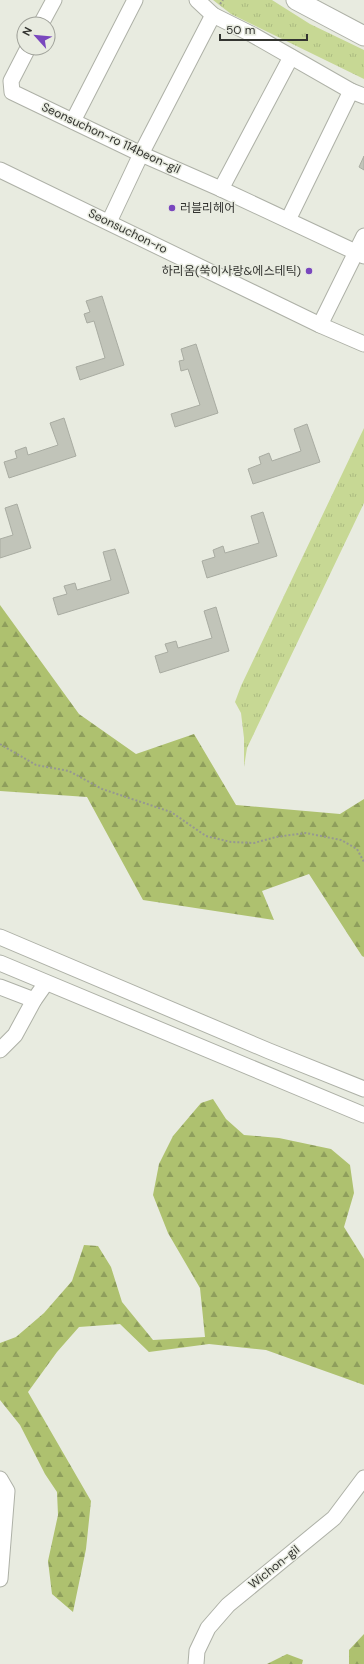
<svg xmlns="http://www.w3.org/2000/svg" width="364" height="1664" font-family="'DM Sans','Noto Sans KR',sans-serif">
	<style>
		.forest { fill: url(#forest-firs) }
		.park { fill: url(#park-tufts) }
		.building { fill: #c1c4b9; stroke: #a9aca2 }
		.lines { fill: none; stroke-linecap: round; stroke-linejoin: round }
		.minor-casing { stroke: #aeb1a7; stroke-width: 17 }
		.major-casing { stroke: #aeb1a7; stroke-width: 21 }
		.path { stroke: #969891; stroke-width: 2; stroke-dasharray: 2 2; stroke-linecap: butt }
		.minor { stroke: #fff; stroke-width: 15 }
		.major { stroke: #fff; stroke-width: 19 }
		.poi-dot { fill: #7947be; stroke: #e8ebe0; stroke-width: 1.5 }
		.labels { text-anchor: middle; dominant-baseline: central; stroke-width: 3; stroke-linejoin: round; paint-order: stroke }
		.street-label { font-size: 12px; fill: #333430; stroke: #e8ebe0 }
		.poi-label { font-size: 12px; fill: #333430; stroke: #e8ebe0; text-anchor: start }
	</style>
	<defs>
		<pattern id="forest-firs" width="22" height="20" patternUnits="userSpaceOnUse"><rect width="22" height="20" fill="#aec16f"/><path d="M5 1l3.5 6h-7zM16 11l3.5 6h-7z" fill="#8e9e5c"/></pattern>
		<pattern id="park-tufts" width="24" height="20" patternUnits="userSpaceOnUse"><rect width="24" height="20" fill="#c7d894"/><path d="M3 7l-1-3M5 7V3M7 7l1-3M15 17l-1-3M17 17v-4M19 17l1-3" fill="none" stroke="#abba80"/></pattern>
	</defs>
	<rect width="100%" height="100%" fill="#e8ebe0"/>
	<g class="forest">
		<path d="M0 605 79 714 136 754 194 734 236 805 340 814 364 799V957L362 956 309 874 262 891 274 920 143 900 87 797 0 791Z"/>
		<path d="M213 1099 226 1119 244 1135 279 1138 331 1149 350 1165 354 1193 344 1227 364 1259V1385L266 1350 209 1344 149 1352 120 1324 79 1327 57 1352 28 1392 91 1501 86 1549 73 1612 52 1594 48 1561 58 1515 57 1492 45 1474 20 1425 0 1400V1343L16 1337 44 1313 72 1281 84 1245 98 1246 111 1267 122 1302 153 1340 205 1337 200 1288 168 1233 153 1195 159 1164 173 1136 201 1103Z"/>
		<path d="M364 1634V1664H349V1650Z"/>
		<path d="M287 1654 303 1660 302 1664H267Z"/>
	</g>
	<g class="park">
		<path d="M213 0H272L310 24 364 50V79L231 14Z"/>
		<path d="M364 428V503L247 748 244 767V738L241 713 235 702 241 686Z"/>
	</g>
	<g class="building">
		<path d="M364 156V170L359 167Z"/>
		<path d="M102 296 124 365 80 380 76 367 105 358 94 321 87 323 84 314 90 312 86 301Z"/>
		<path d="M196 344 218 413 175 427 171 414 200 405 188 369 181 371 179 361 184 360 181 349Z"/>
		<path d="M64 418 76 456 9 478 4 462 17 458 15 451 26 447 28 455 58 445 50 423Z"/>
		<path d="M307 424 320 462 253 484 248 469 261 464 259 457 269 453 272 461 301 451 294 429Z"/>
		<path d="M17 504 31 548 0 558V539L13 535 5 508Z"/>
		<path d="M263 512 277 556 207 578 202 561 215 557 213 550 223 546 225 553 259 543 251 516Z"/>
		<path d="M115 549 129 593 58 615 53 598 67 594 64 586 75 583 77 590 111 580 103 552Z"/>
		<path d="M216 607 229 651 160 673 155 656 168 652 165 644 176 641 178 648 212 638 204 611Z"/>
	</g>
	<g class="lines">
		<defs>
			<g id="minor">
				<path d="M197 0 213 15 253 35 351 91 364 96"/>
				<path d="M41 24 54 0"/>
				<path d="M28 48 11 81 12 92 141 154 221 189 364 256"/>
				<path d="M73 121 135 0"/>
				<path d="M0 170 320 325 364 344"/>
				<path d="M221 189 291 57"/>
				<path d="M288 220 351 91"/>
				<path d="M109 222 141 154 213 15"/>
				<path d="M320 325 364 236"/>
				<path d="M0 937 269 1051 364 1089"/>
				<path d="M0 963 364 1115"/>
				<path d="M0 987 34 1000"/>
				<path d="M0 1050 15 1035 34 1000 46 983"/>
				<path d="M0 1479 7 1491 0 1579"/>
				<path d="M196 1664 197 1651 208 1628 228 1605 334 1518 364 1478"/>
			</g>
			<path id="major" d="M296 0 364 36"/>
		</defs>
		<use href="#minor" class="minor-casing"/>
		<use href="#major" class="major-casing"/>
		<g class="path">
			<path d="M220 4 223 0"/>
			<path d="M0 744 36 765 69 771 102 789 171 812 206 836 231 842 254 843 276 837 306 833 341 840 357 849 364 862"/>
		</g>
		<use href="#minor" class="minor"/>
		<use href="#major" class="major"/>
	</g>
	<g class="poi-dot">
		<circle cx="172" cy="208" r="4"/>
		<circle cx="309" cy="271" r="4"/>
	</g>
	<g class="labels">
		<g class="street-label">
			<text transform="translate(111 138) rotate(25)">Seonsuchon-ro 114beon-gil</text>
			<text transform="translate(128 231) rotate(26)">Seonsuchon-ro</text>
			<text transform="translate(274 1567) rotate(-39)">Wichon-gil</text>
		</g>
		<g class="poi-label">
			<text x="180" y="208">러블리헤어</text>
			<text x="301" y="271" text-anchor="end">하리옴(쑥이사랑&amp;에스테틱)</text>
		</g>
	</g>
	<g transform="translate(36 36) rotate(297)"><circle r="19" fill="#e8ebe0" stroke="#a0a29a"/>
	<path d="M0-3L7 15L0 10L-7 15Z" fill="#7947be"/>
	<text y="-6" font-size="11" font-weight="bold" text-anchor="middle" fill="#333430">N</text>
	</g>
	<path d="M220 34v6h87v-6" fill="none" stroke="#333430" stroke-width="2"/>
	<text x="226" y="34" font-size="12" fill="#333430" stroke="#e8ebe0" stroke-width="3" paint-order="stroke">50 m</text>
</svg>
